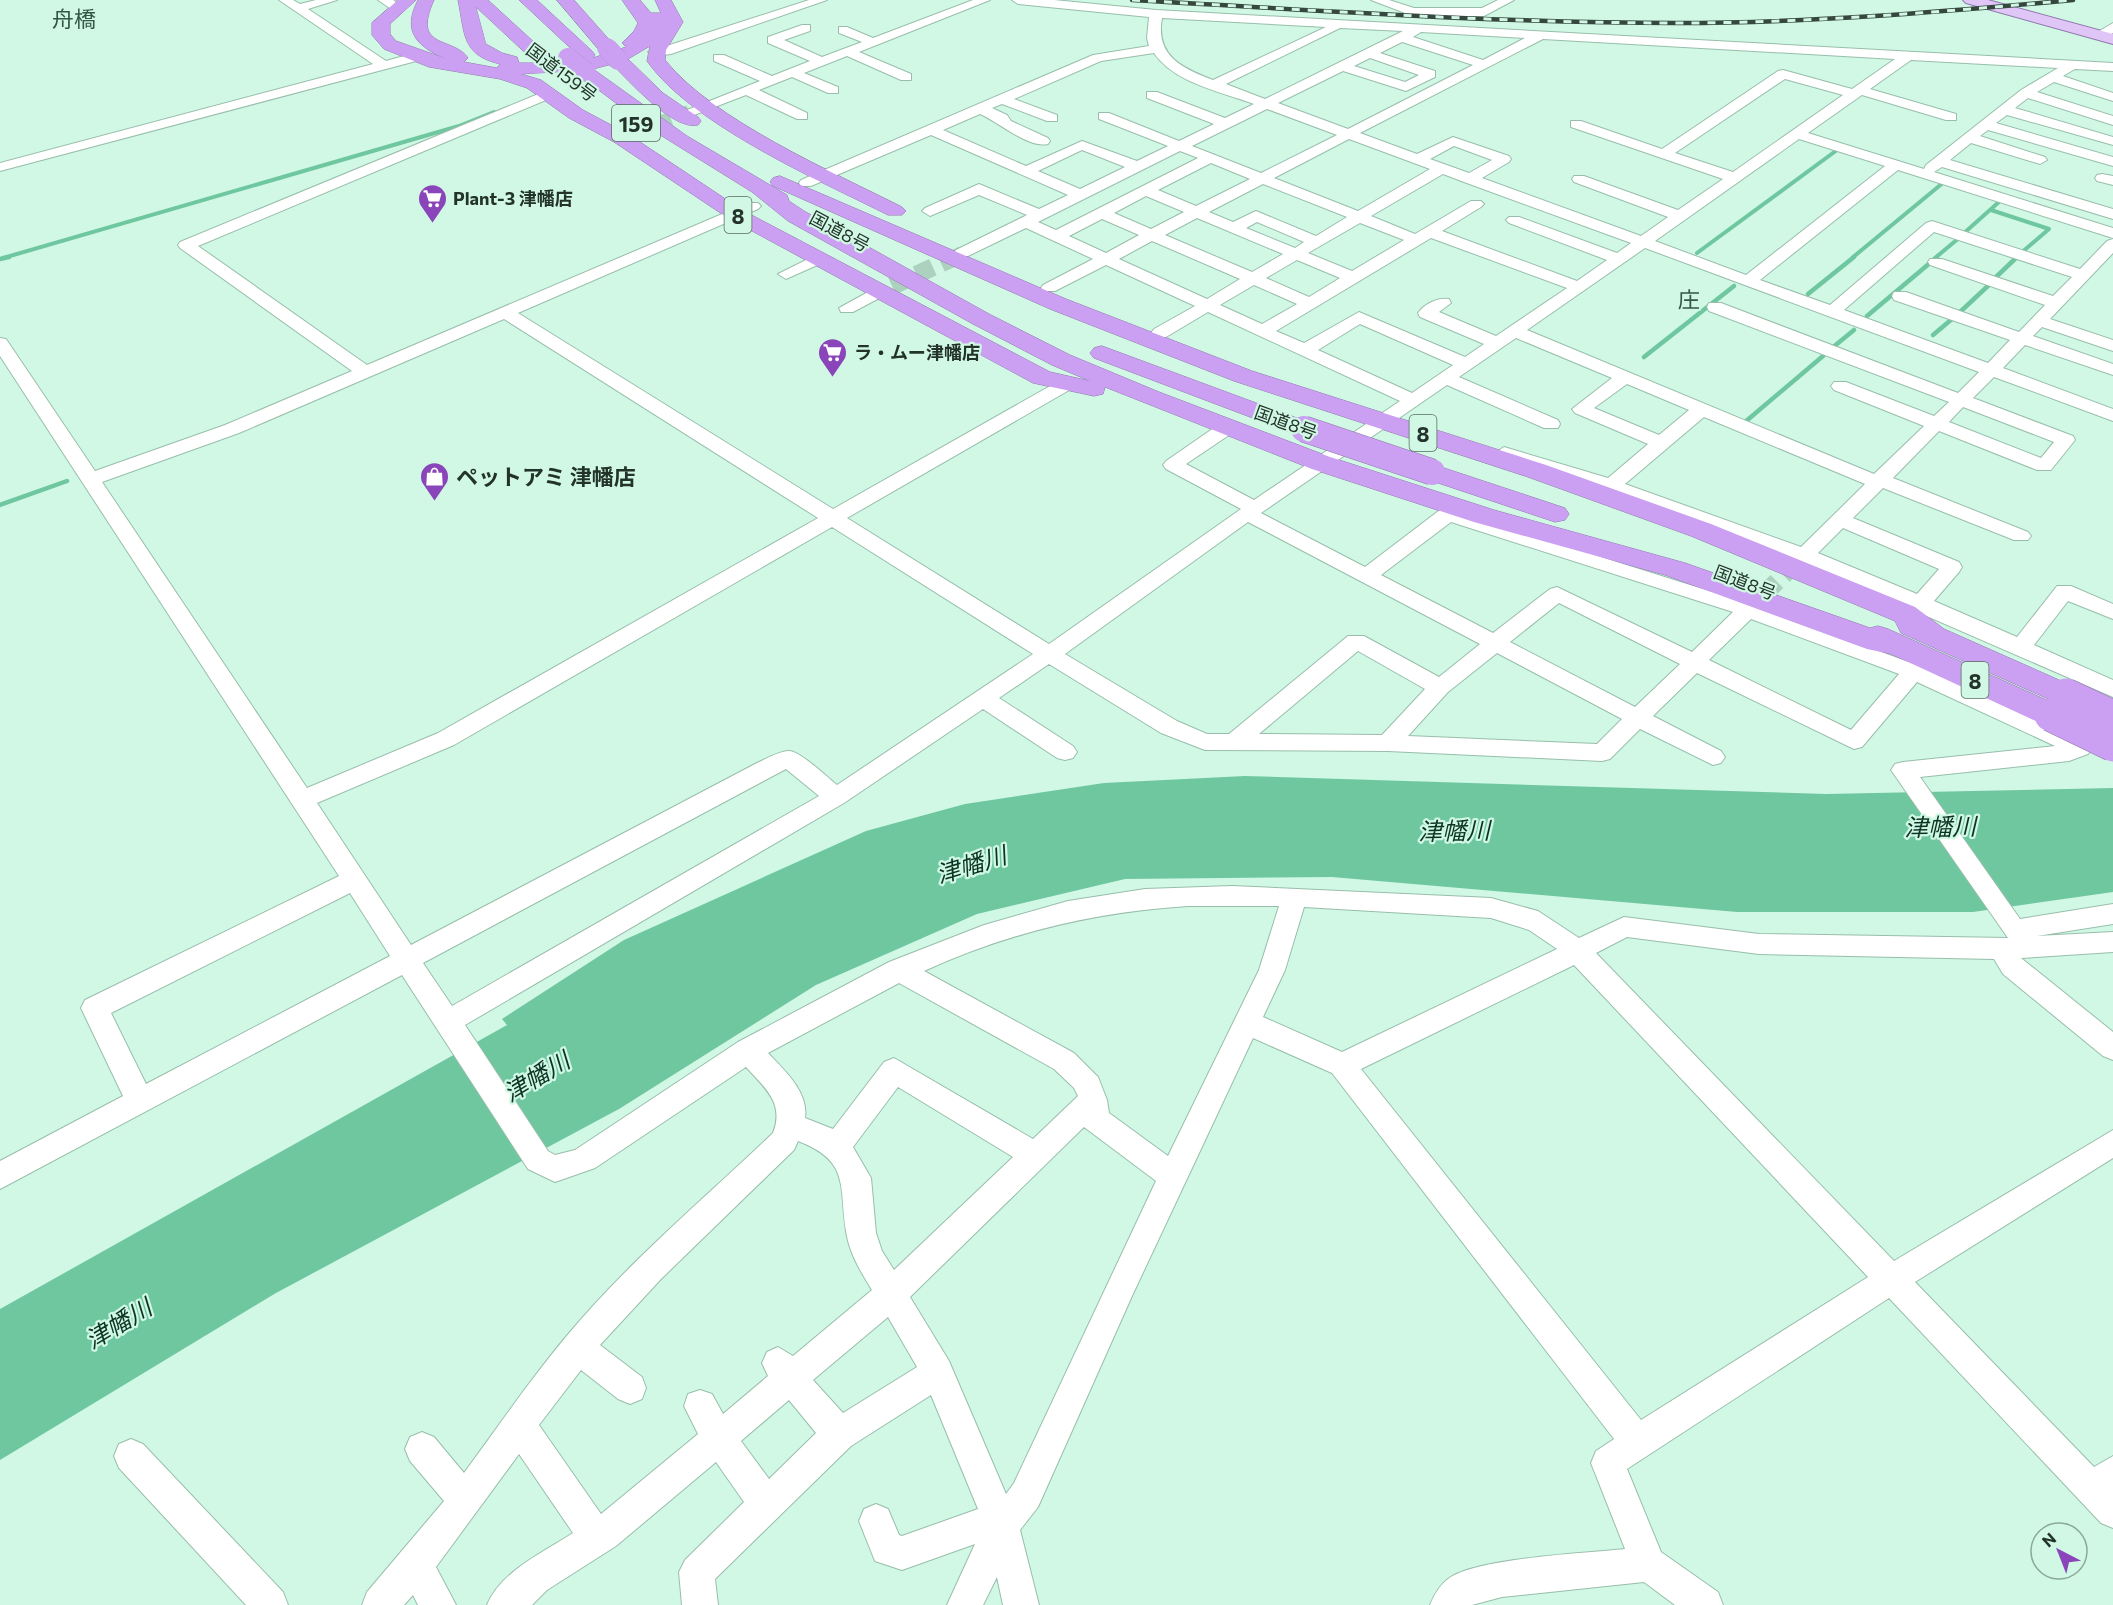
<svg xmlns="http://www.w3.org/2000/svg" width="2113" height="1605" font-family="Commissioner,'Noto Sans JP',sans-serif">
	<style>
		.water { fill: #6fc7a0 }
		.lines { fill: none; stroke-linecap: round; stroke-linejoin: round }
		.stream-far1 { stroke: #6fc7a0; stroke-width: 4 }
		.stream { stroke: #6fc7a0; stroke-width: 4.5 }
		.minor-tunnel-far2 { stroke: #add1bf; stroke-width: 14; stroke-dasharray: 14 7; stroke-linecap: butt }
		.minor-tunnel-far1 { stroke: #add1bf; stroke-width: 18; stroke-dasharray: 18 9; stroke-linecap: butt }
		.minor-tunnel { stroke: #add1bf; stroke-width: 24; stroke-dasharray: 24 12; stroke-linecap: butt }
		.minor-casing { stroke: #98beab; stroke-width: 2 }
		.major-casing { stroke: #9079ac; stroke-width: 2 }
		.highway-casing { stroke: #9079ac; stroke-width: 1 }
		.minor { fill: #fff; fill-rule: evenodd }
		.major { fill: #e0c5f7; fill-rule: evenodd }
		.highway { fill: #cb9ff1; fill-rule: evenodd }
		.rail-casing { stroke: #35473e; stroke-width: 4.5 }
		.rail { stroke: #d0f8e4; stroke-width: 3; stroke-dasharray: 8; stroke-linecap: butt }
		.highway-bridge-far2-casing { stroke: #9079ac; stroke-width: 20; stroke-linecap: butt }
		.highway-bridge-far1-casing { stroke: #9079ac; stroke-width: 27; stroke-linecap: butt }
		.highway-bridge-casing { stroke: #9079ac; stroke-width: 34; stroke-linecap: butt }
		.highway-bridge-far2 { stroke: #cb9ff1; stroke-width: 20 }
		.highway-bridge-far1 { stroke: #cb9ff1; stroke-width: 26 }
		.highway-bridge { stroke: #cb9ff1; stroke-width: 33 }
		.labels { text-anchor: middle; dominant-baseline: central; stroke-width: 4.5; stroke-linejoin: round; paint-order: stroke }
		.far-street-label { font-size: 18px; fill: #23332b; stroke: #d0f8e4 }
		.far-poi-label { font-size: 18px; font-weight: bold; fill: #23332b; stroke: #d0f8e4; text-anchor: start }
		.shield { fill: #d0f8e4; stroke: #576e62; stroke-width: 1.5 }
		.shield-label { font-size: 21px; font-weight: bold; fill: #23332b }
		.far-quarter-label { font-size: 22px; fill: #345747; stroke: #d0f8e4 }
		.poi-label { font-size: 22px; font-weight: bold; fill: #23332b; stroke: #d0f8e4; text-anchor: start }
		.water-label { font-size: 24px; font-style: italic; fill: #0b3424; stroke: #d0f8e4 }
	</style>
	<rect width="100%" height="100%" fill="#d0f8e4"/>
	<path class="water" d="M1245 776 1826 794 2113 788V892L1973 912H1737L1332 877 1125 879 977 914 816 985 619 1109 276 1293 0 1460V1309L507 1025 502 1019 624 940 866 831 965 804 1104 783Z"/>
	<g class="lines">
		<g class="stream-far1">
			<path d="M1991 210 2049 229 2021 253"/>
			<path d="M1963 234 2000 201"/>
			<path d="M1697 253 1837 150"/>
			<path d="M3 258 459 126 494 112"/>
			<path d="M1852 258 1944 182"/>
			<path d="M1935 258 1959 238"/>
		</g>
		<g class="stream">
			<path d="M0 259 9 257"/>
			<path d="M1996 277 2017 257"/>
			<path d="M1808 294 1854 257"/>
			<path d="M1960 312 1990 284"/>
			<path d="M1867 316 1937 257"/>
			<path d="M1933 335 1952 319"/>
			<path d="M1832 348 1854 330"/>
			<path d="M1644 357 1734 286"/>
			<path d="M1745 422 1823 356"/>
			<path d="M0 505 67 481"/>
		</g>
		<g class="minor-tunnel-far2">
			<path d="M638 131 689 112"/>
			<path d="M951 258 962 253"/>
		</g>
		<g class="minor-tunnel-far1">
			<path d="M892 286 955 257"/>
			<path d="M1764 594 1797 562"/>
		</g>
		<path class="minor-tunnel" d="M1753 605 1766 593"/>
		<defs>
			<g id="minor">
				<path d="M279 0H293L300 4 316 0H337L308 9 386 61 415 53 422 57 420 60 0 171V163L373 64Z"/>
				<path d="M378 0H393L404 8 402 11H394Z"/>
				<path d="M809 0H827L671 54 655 56 648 52Z"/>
				<path d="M973 0H990L859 52 911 74V80H901L847 56 804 73 838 87V93H828L792 77 759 90 807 113V119H797L746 95 694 115 689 116 682 112 760 81 714 61V55H724L772 76 810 61 768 43V37L802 25H810V31L784 40 822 57 862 42 839 33V27H847L873 38Z"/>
				<path d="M1012 0H1054L1156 10 2113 63V71L2075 69 2063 76 2113 93V101L2054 82 2037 92 2113 116V125L2028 98 2015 108 2113 137V145L2007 115 1996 123 2113 157V166L1988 130 1980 136 2045 157 2047 160 2040 164 1971 143 1950 160 2113 209V219L1942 167 1934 172 2113 228V238L1898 170 1760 280 1830 305 1926 223 1932 221 2080 269 2107 241 2113 239V253L2050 319 2113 340V351L2042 327 2033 336 2113 364V375L2025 345 2003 368 2113 409V421L1994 377 1973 398 2073 436 2075 440 2051 470H2037L1939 431 1893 478 2028 532 2031 536 2028 540H2014L1883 488 1853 518 1959 562 1962 567 1959 572 1934 601 2017 637 2057 586H2071L2113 604V619L2068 601 2034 645 2113 680V697L1807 564 1797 568 1790 567 1787 562 1790 557C1694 519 1597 486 1497 457L1495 453 1504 447 1608 478 1648 444 1575 413 1572 409 1612 378 1516 338 1459 377 1558 420 1560 424 1558 428H1544L1447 385 1261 513 1365 567 1449 503H1463L1466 507 1461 513 1744 602 1753 598 1760 600 1762 608 1922 667 2079 738 2091 739 2095 745 2088 754 2069 761 1920 777 2020 919 2113 904V924L2037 936 2113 932V952L2021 958 2113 1032V1060L2103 1056 2003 974 1994 959 1759 954 1627 937 1596 953 1894 1261 2113 1130V1158L1915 1282 2094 1467 2113 1456V1528L2101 1523 1889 1298 1627 1469 1661 1552 1718 1592 1723 1605H1675L1644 1582 1502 1597 1472 1605H1430C1434 1595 1439 1586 1448 1579 1474 1558 1588 1553 1625 1549L1591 1463 1596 1451 1614 1439 1332 1073 1253 1038 1132 1296 1038 1507 1020 1530 1039 1605H1003L997 1577 983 1605H947L975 1544 902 1570 875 1561 859 1521 864 1509 876 1504 888 1509 899 1535 902 1536 978 1509 931 1395 851 1446 715 1579 718 1605H682L679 1572 685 1560 744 1502 716 1462 616 1546 547 1590 532 1605H487C501 1571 544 1552 573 1533L519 1454 436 1567 456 1605H418L413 1595 404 1605H362L367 1592 444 1501 410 1461 405 1449 410 1437 422 1432 434 1437 464 1473C498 1427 529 1381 565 1338 627 1263 703 1200 773 1133 785 1103 764 1087 746 1067L595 1168 555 1182 528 1169 402 975 0 1189V1161L123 1096 81 1008 85 1000 339 876 0 356V338L6 339 95 471 225 425 352 371 180 248 178 245 180 242 548 90 553 91V97L198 246 367 365 748 203H758L761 206 758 209 518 313 833 509 1059 381H1071L1074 385 1071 389 847 518 1049 644 1241 509 1166 469 1163 465 1166 461 1221 423H1235L1237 427 1235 431 1186 464 1254 500 1400 401 1208 312 1166 337H1154L1151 333 1154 329 1195 306 1106 265 1055 291H1043L1041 288 1043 285 1093 259 1026 228 968 256H956L954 253 956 250 1027 215 979 195 930 216 922 211 925 208 979 184 1039 209 1068 195 931 135 811 186H801L799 183 801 180 1093 55 1149 46 1147 38 1149 17 1018 4ZM1162 18 1326 27 1213 80C1182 68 1155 56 1162 18ZM1340 28 1403 31 1265 99 1226 84ZM1421 32 1525 38 1483 60 1413 37ZM1543 39 1895 59 1852 89 1783 70 1778 71 1662 149 1581 121H1571V127L1723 179 1678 210 1584 176H1574L1572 179 1574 182 1668 217 1641 236 1482 178 1509 162 1511 159 1509 156 1453 137 1417 154 1360 133ZM1402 42 1473 65 1348 129 1278 103 1343 71 1406 91 1435 77V71L1380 53ZM1154 53C1174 83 1222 92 1254 104L1225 118 1157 92H1147V98L1214 124 1179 141 1109 113H1099V119L1168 146 1137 161 1082 141 1026 166 943 130 980 114C997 121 1029 149 1048 144L1050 141 1048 138 1011 121 1007 115 992 108 1002 104 1047 121H1057V115L1014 99 1101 61ZM1370 58 1419 75 1405 82 1354 66ZM1911 60 2058 68 2021 90 1926 165 1924 169 1808 133 1862 95 1946 120H1956V114L1870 89ZM1785 79 1843 95 1733 172 1675 153ZM1267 109 1337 135 1261 173 1192 146ZM1349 139 1430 169 1358 211 1274 178ZM1799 139 1885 166 1746 275 1655 241ZM1454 146 1492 160 1469 173 1430 159ZM1082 150 1125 167 1080 189 1038 171ZM1180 151 1198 158 1056 230 1038 222ZM1211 163 1250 179 1196 206 1158 190ZM1443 174 1464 182 1631 243 1617 253 1519 217H1509L1506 220 1509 223 1607 260 1577 281 1442 231 1481 207 1484 204 1481 201H1471L1415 234 1371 216ZM1263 184 1347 217 1316 236 1256 211 1233 222 1209 212ZM1146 196 1184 212 1151 229 1114 213ZM1197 218 1283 254 1252 272 1165 235ZM1102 219 1139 235 1106 253 1069 236ZM1257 222 1304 242 1295 248 1246 228ZM1360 223 1404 240 1352 271 1308 253ZM1934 232 2072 277 2053 296 1942 259H1930L1928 262 1930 265 2045 305 2019 332 1906 292H1894L1892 296 1894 300 2010 340 1988 363 1844 310ZM1431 238 1567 288 1496 336 1439 312 1451 303 1449 299C1438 297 1424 304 1418 313L1420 317 1484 344 1465 357 1359 312 1304 343 1276 331ZM1152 241 1240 279 1207 299 1119 259ZM1645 248 1979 372 1958 393 1721 303H1709L1707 307 1709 311 1949 402 1934 416 1846 382H1834L1831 386 1834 390 1924 426 1874 474 1527 330ZM1297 260 1340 278 1309 297 1266 278ZM1254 285 1297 304 1262 324 1220 305ZM504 319 818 518 438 733 307 788 102 482 239 433ZM1360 324 1453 365 1412 393 1318 350ZM1627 384 1689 410 1659 435 1594 408ZM1963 407 2054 442 2041 458 1949 422ZM1704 417 1865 484 1801 547 1625 484ZM1248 522 1480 644 1439 677 1364 636H1348L1229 734H1207L1177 721 1065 654ZM1451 522 1733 612 1692 652 1557 587 1550 589 1493 633 1381 575ZM832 527 1033 654 837 785C827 777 800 751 789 751 779 751 766 759 757 763L411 945 317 803 454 745ZM1843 528 1939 569 1917 594 1818 553ZM1559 603 1680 664 1635 707 1510 642ZM1751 619 1899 674 1851 730 1709 660ZM1358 651 1425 689 1382 735 1259 734ZM1497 653 1622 719 1597 744 1408 736 1448 692ZM1049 664 1161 733 1205 750 1388 751 1602 761 1610 759 1640 729 1713 765 1721 763 1725 757 1721 751 1653 716 1697 673 1854 749 1862 747 1917 682 2055 746 1903 762 1895 764 1891 770 2008 938 1759 934 1624 917 1579 938 1538 911 1491 898 1232 886 1145 889 1068 901 984 925 889 962 738 1042 575 1150 555 1155 548 1151 465 1025 844 803 983 709 1057 758 1065 760 1073 758 1077 752 1073 746 999 698ZM786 769 819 796 452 1006 423 963ZM350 893 390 956 146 1084 111 1013ZM1188 906H1279L1259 970 1168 1156 1109 1113 1107 1100 1098 1077 1074 1053 924 971C1009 932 1095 912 1188 906ZM1304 907 1491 918 1529 930 1557 949 1342 1052 1263 1017 1285 970ZM1574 965 1868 1277 1641 1420 1361 1069ZM899 983 1054 1069 1074 1088 1078 1096 1033 1139 894 1058 884 1062 833 1129 805 1118C809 1092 784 1070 768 1053ZM898 1087 1013 1157 894 1270 882 1251 876 1233 871 1178 853 1147ZM1084 1127 1156 1181 1014 1483 1006 1494 949 1361 910 1297ZM798 1141C850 1161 839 1185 846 1231 849 1253 861 1272 872 1290L793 1356 778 1347 767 1352 762 1363 768 1376 723 1414 712 1394 700 1390 688 1394 684 1406 698 1434 601 1514 539 1425 581 1370 618 1399 630 1404 642 1399 646 1388 642 1377 600 1345 661 1279 794 1150ZM888 1317 917 1367 843 1413 813 1380ZM789 1400 816 1433 769 1479 741 1441Z"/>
				<path d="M1371 0H1389L1414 8H1482L1498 0H1514L1484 16H1413Z"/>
				<path d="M2113 23V33L2106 39H2096V33Z"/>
				<path d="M638 127 643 128V134L621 142 614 138Z"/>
				<path d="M2102 174 2113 176V185L2097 181 2095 178 2097 175Z"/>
				<path d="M818 254 826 259 824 262 786 279 778 274Z"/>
				<path d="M879 286 885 287 887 291 885 295 853 312H841L839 308Z"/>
				<path d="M131 1439 143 1444 283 1592 288 1605H246L119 1468 114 1456 119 1444Z"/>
			</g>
			<path id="major" d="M1963 0H1988L2113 34V44L1966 3Z"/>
			<g id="highway">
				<path d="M398 0H416L390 24V34L396 41 447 59C416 47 402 31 418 0H434C411 50 453 36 468 58L464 62 497 68 500 64C461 55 465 33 458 0H488L547 54 550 58 544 63 582 59 519 0H537L592 51 595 55 593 58 626 47 622 43 634 31 638 23 622 0H640L651 13H661L655 0H671L683 22 666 50 665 60C713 120 833 172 902 207L906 211 902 215H888C818 180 691 124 647 61L650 46 628 59 663 93 698 117 701 121 698 125C673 131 629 81 612 64L593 69 687 136 787 195 789 201 804 211 989 314 1070 355 1159 392 1330 457 1494 510 1685 563 1870 628 1878 626 1888 629 2062 707 2067 715 2062 723 2051 726 2040 723 1891 654 1867 649 1665 575 1474 522 1312 469 1105 387 1103 394 1094 396 1033 383 728 218 614 142 569 118 527 88 500 79 429 67 384 49 372 35V23ZM476 7 535 62 538 63H519L517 57 502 53 486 44ZM578 71 580 76 649 128 752 192 788 221 973 324 1052 365 1090 381 1050 372 742 210 628 134 583 110 541 80 521 74Z"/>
				<path d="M557 0H574L613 44 616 48 613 52H601Z"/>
				<path d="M780 176 1066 299 1252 371 1546 465 1711 524 1915 607 1944 629 2077 688 2081 695 2077 702 2066 706 2055 702 1901 633 1895 621 1691 536 1528 477 1234 381 1050 309 773 186 770 182 773 178Z"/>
				<path d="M1102 346 1313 424 1317 429 1313 434 1304 437 1295 434 1094 358 1090 353 1094 348Z"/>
				<path d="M1432 464 1565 508 1569 514 1565 520 1555 522 1423 478 1419 472 1423 466Z"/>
			</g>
		</defs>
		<use href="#minor" class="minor-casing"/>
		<use href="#major" class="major-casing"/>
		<use href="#highway" class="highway-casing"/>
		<use href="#minor" class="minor"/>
		<use href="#major" class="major"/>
		<use href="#highway" class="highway"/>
		<defs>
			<path id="rail" d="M1132 0C1313 10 1494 23 1676 23 1809 23 1941 12 2073 0"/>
		</defs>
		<use href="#rail" class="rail-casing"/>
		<use href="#rail" class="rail"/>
		<defs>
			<g id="highway-bridge-far2">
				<path d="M607 48 618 60"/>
				<path d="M568 58 586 72"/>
			</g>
			<path id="highway-bridge-far1" d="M1304 429 1432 472"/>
			<g id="highway-bridge">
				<path d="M2066 695 2113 717"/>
				<path d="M2051 715 2113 745"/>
			</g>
		</defs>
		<use href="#highway-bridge-far2" class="highway-bridge-far2-casing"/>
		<use href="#highway-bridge-far1" class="highway-bridge-far1-casing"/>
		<use href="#highway-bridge" class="highway-bridge-casing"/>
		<use href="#highway-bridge-far2" class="highway-bridge-far2"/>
		<use href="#highway-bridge-far1" class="highway-bridge-far1"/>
		<use href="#highway-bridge" class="highway-bridge"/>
	</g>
	<defs>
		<symbol id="supermarket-pin" viewBox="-11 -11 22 30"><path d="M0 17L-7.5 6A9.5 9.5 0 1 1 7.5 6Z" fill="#8945b9" stroke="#d0f8e4"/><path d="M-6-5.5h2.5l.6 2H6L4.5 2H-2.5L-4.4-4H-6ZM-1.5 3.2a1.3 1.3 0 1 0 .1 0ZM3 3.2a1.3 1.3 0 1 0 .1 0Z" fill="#fff"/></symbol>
		<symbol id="shop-pin" viewBox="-11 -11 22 30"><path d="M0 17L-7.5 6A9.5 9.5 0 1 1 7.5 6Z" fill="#8945b9" stroke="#d0f8e4"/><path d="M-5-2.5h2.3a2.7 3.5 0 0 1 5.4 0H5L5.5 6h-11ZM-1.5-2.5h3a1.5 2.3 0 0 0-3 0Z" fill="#fff"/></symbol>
	</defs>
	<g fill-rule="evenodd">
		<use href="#supermarket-pin" x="416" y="182" width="33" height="45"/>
		<use href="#supermarket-pin" x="816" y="336" width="33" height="45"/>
		<use href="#shop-pin" x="418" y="460" width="33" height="45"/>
	</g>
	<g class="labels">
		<g class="far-street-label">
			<text transform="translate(562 72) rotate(37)">国道159号</text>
			<text transform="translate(840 231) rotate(28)">国道8号</text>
			<text transform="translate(1286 422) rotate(20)">国道8号</text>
			<text transform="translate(1745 582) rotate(21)">国道8号</text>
		</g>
		<g class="far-poi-label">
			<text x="453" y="198">Plant-3 津幡店</text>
			<text x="854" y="352">ラ・ムー津幡店</text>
		</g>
		<g class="shield">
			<rect x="612" y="105" width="48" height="36" rx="4.5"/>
			<rect x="724.5" y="197" width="27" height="36" rx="4.5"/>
			<rect x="1409.5" y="415" width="27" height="36" rx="4.5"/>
			<rect x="1961.5" y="662" width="27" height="36" rx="4.5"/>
		</g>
		<g class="shield-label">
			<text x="636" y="123">159</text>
			<text x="738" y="215">8</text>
			<text x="1423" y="433">8</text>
			<text x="1975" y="680">8</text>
		</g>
		<g class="far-quarter-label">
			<text x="74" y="18">舟橋</text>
			<text x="1689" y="299">庄</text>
		</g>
		<g class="poi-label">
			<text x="456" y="476">ペットアミ 津幡店</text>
		</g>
		<g class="water-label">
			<text transform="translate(1940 826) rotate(-1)">津幡川</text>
			<text transform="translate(1454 830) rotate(-1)">津幡川</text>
			<text transform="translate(971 864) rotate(-17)">津幡川</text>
			<text transform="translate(536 1076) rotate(-31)">津幡川</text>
			<text transform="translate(118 1323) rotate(-31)">津幡川</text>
		</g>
	</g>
	<g transform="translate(2059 1551) rotate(318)"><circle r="28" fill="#d0f8e4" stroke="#8ba99a" stroke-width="1.5"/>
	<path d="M0-4.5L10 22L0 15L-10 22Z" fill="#8945b9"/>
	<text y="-9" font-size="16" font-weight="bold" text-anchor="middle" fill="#23332b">N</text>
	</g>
</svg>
